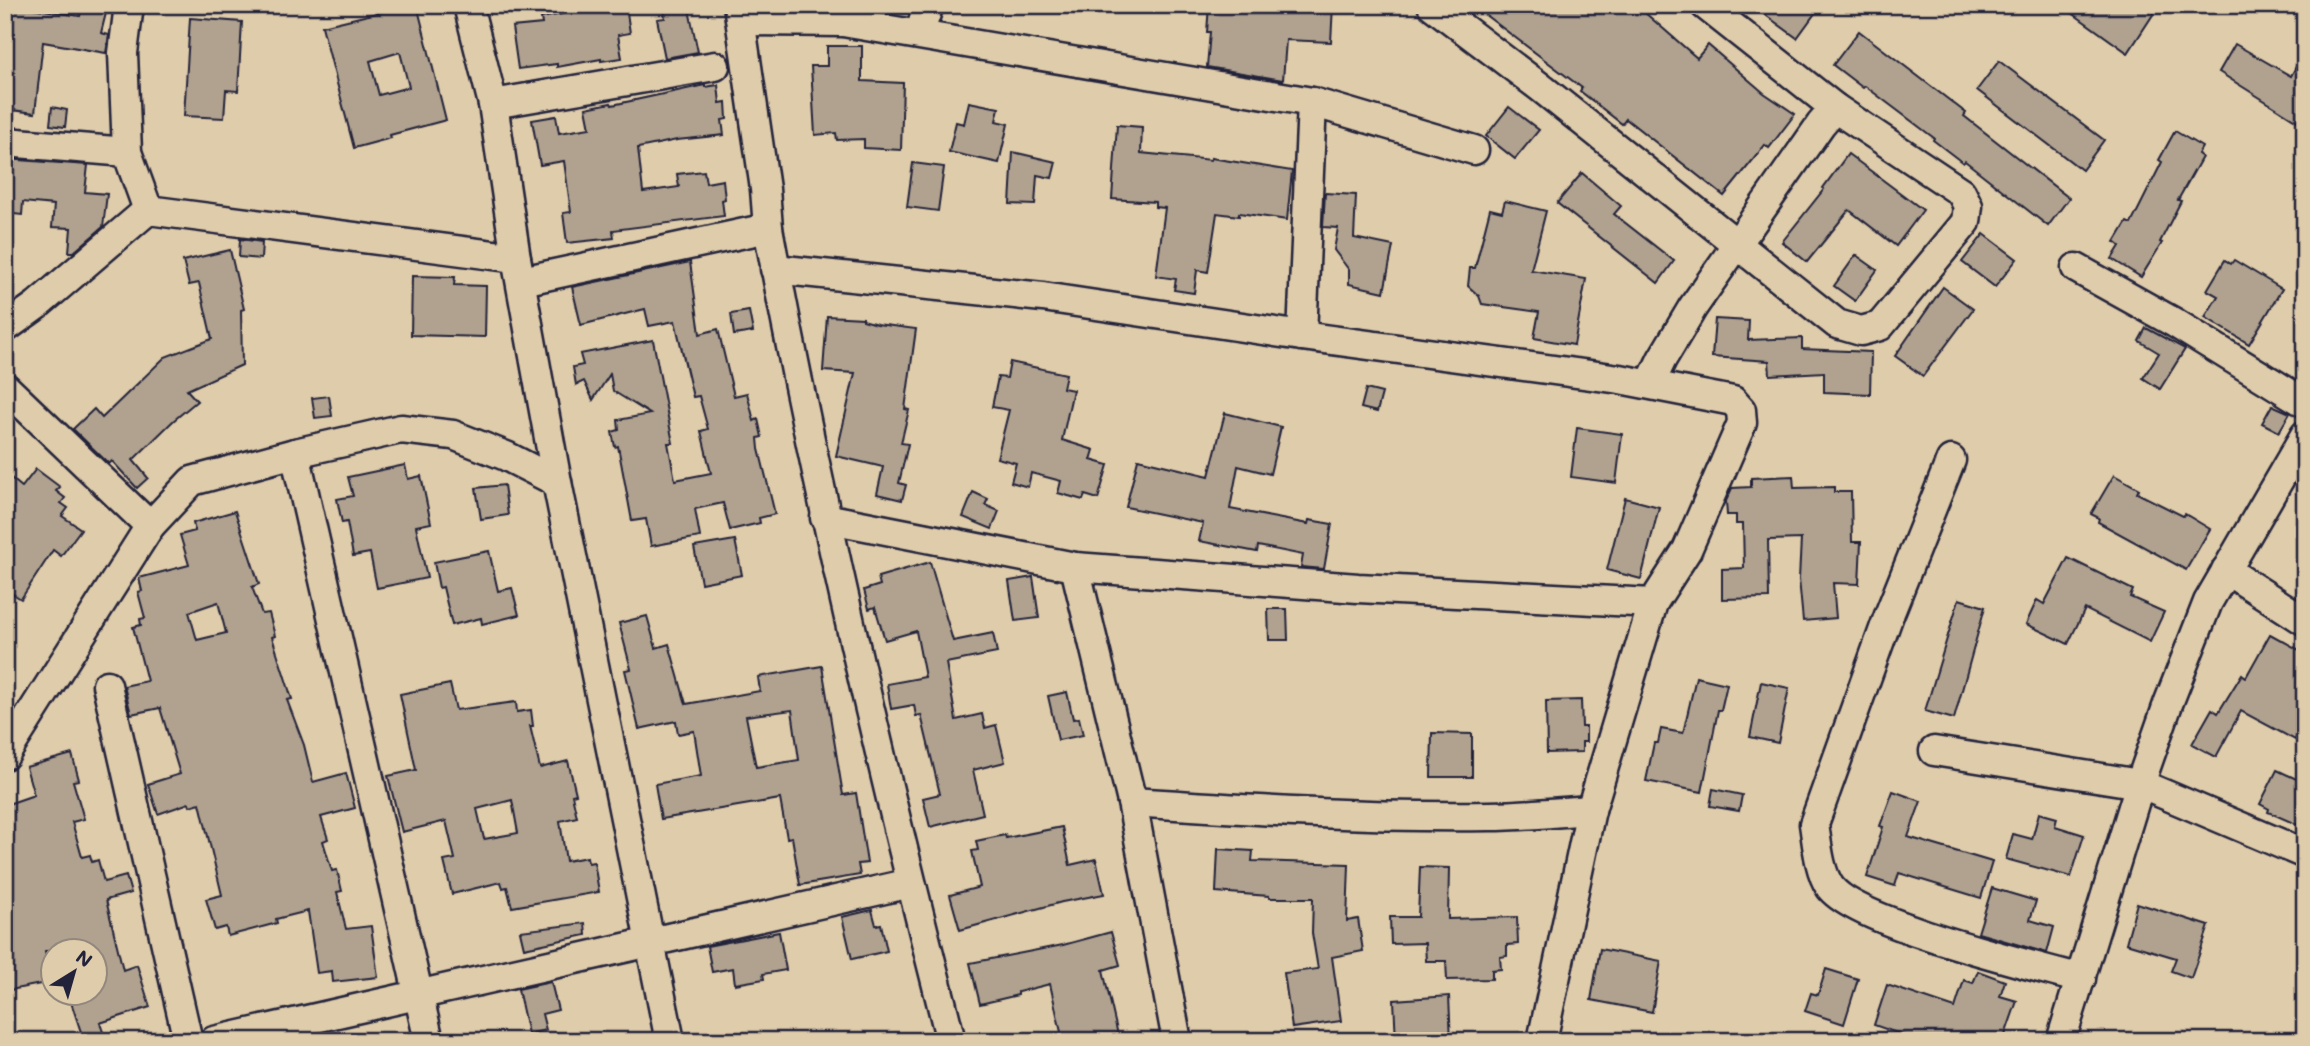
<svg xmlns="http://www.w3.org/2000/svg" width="2310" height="1046" font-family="Mali,sans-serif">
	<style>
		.building { fill: #b0a28f; stroke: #22223b; stroke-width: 2; fill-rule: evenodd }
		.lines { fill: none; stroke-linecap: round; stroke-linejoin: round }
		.minor-casing { stroke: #22223b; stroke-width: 33 }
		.minor { stroke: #dfccaa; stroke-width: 28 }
	</style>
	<rect width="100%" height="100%" fill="#dfccaa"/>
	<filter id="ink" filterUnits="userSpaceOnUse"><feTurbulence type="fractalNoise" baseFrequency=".0143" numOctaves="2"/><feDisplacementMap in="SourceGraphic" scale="14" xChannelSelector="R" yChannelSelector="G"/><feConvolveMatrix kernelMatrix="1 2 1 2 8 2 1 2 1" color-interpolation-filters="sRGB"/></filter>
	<g filter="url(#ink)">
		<g class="building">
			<path d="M15 5 80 16 83 5H108L101 33 109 35 106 53 43 42 35 113 5 109V53H7Z"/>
			<path d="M383 5H417L446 120 390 135 391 138 354 148 322 26 385 11ZM400 52 409 87 379 95 370 61Z"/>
			<path d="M663 5H688L698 52 665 58 657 19 665 18Z"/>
			<path d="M1209 5H1333L1331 42 1286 40 1283 80 1207 67 1210 32H1207Z"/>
			<path d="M1472 5H1636L1697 58 1708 45 1764 93 1795 114 1769 148 1765 145 1724 196 1626 119 1622 124 1580 91 1582 88Z"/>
			<path d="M1752 5H1821L1797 38Z"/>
			<path d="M2061 5H2142L2154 13 2128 53Z"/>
			<path d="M626 6 630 33 618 35 622 58 601 61V59L557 67V64L518 69 512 27 542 24 541 18 578 11Z"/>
			<path d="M190 18 242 22 238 91 226 90 224 118 184 116Z"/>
			<path d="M1859 31 1966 113 1964 116 2069 198 2048 226 1965 161 1963 163 1933 140 1934 138 1865 86 1863 88 1833 65Z"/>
			<path d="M2235 44 2291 76 2305 50V126L2219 72Z"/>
			<path d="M827 46H862V81L903 83 901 150 864 148V139L837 140 836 133 815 135 811 66H827Z"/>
			<path d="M1999 61 2104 140 2082 170 1977 90Z"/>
			<path d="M705 85V87L718 85 720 103 726 102 727 119 722 120 724 135 677 140 638 148 643 192 679 187 677 174 704 171 706 183 723 180 725 199 722 200 724 216 613 230 614 238 567 243 563 213 571 212 564 161 540 165 532 120 556 116 559 133 590 128 586 108 611 103 612 105Z"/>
			<path d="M969 102 999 108 996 121 1008 124 999 163 949 152 956 122 964 124Z"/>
			<path d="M52 107 67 110 65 127 50 125Z"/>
			<path d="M1509 107 1539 130 1515 159 1486 136Z"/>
			<path d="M1117 125 1142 127 1141 153 1211 160V158L1292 171 1287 220 1239 213V216L1217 213 1208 272 1197 270 1194 293 1174 290 1176 279 1156 276 1165 208 1155 207V202L1112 199Z"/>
			<path d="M2175 131 2202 147 2198 154 2202 157 2178 200 2181 201 2160 242 2162 243 2141 277 2112 259 2120 246 2115 242 2127 222 2131 224 2162 162 2159 160Z"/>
			<path d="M1013 152 1056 162 1052 178 1037 175 1035 205 1010 204Z"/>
			<path d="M1848 154 1923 210 1896 246 1849 210 1807 262 1782 242 1824 189 1823 188Z"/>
			<path d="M5 159 88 165 85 192 107 194 103 227 74 252H69L71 228 52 227 54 205 23 202 22 215 5 213Z"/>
			<path d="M913 163 944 167 938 211 907 207Z"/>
			<path d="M1582 173 1621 206 1614 214 1674 261 1658 283 1557 203Z"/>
			<path d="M1325 193 1356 195 1354 238 1393 246 1384 292 1349 284V270L1334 250 1338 228 1323 227Z"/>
			<path d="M1505 201 1546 211 1531 270 1586 279 1574 345 1534 338 1539 312 1482 304 1479 296 1468 286 1470 268H1475L1490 209 1502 212Z"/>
			<path d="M1984 234 2017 259 1995 287 1962 262Z"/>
			<path d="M240 239 262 242 261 259 239 257Z"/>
			<path d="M230 250 244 309 241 310 242 365 187 390 197 401 173 421 133 460 148 478 137 488 112 461 109 464 73 429 94 409 102 418 165 357 212 339 199 283 189 285 183 261Z"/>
			<path d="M1856 255 1877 270 1855 301 1834 286Z"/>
			<path d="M2225 260 2231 264 2234 260 2282 289 2249 344 2205 317 2218 296 2207 290Z"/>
			<path d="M690 262 700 334 718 329 734 396 747 393 754 421 758 419 762 437 758 438 759 449 775 514 759 518 760 523 730 530 723 503 695 509 700 537 651 546 646 519 632 521 618 446 615 447 612 432 619 430 618 420 650 414 613 391 610 374 593 400 584 381 576 385 573 367 583 365 580 354 653 340 673 443H668L675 480 711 473 701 431 708 429 699 396 693 397 675 321 649 326 645 309 581 325 572 287Z"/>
			<path d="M412 276 455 277 454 285 486 286 485 337 411 335Z"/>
			<path d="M1943 287 1973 309 1923 376 1895 356Z"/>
			<path d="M749 311 753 332 734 335 731 314Z"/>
			<path d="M827 316 863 318V320L877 324 916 329 905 409 909 410 901 443 908 444 899 483 906 485 902 500 877 494 883 467 836 456 855 373 823 371Z"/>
			<path d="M1715 319 1749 321 1748 340 1802 338V349L1871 352 1870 394 1824 392V372L1770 375 1769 361 1712 357Z"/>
			<path d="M2146 328 2185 349 2160 389 2143 378 2159 353 2139 341Z"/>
			<path d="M1010 362 1066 374 1063 388 1073 390 1062 440 1094 450 1091 460 1108 465 1098 499 1085 495 1083 500 1058 493 1061 481 1031 473 1028 487 1011 482 1016 463 997 458 1009 410 992 407 998 377 1007 378Z"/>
			<path d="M1366 389 1382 393 1377 412 1361 408Z"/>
			<path d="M329 396 332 416 315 418 312 398Z"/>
			<path d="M2272 405 2290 413 2279 432 2262 423Z"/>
			<path d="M1225 413 1281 427 1270 474 1238 466 1230 509 1308 524 1309 520 1332 524 1324 569 1301 567 1303 555 1258 546 1257 552 1199 541 1203 523 1126 507 1138 459 1209 476Z"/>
			<path d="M1577 428 1622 434 1616 483 1571 477Z"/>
			<path d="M405 465 408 479 421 476 431 523 416 526 427 578 377 588 370 553 353 556 347 522 342 523 337 499 353 496 348 477Z"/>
			<path d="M36 469 60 487 56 491 65 498 61 503 68 508 62 516 81 529 61 556 53 550 21 599 5 589V473L22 487Z"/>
			<path d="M2114 475 2139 489 2137 493 2183 516 2185 514 2210 529 2186 570 2098 522 2099 518 2091 514Z"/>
			<path d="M1793 476 1794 488 1834 487V492H1851L1852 542H1861L1859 584 1833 583 1836 618 1803 621 1799 579 1801 539 1768 540 1769 598 1722 599V569L1744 568 1743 524H1736V515H1727L1726 501 1732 488 1751 487V478Z"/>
			<path d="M504 485 508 515 481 519 476 488Z"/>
			<path d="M973 492 988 499 985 505 999 511 992 529 963 517Z"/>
			<path d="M1625 498 1659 507 1641 579 1607 570Z"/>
			<path d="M235 511 259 584 252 587 262 614 269 613 275 636 272 637 292 699 287 700 304 745 313 782 346 773 355 808 321 817 328 839 323 841 332 871 337 870 342 891 337 892 346 929 371 926 378 977 333 982 332 971 317 973 308 911 276 919 277 923 228 936 226 927 215 930 206 899 222 895 200 803 190 806 189 803 158 814 148 784 180 774 160 708 131 714 124 686 147 681 133 627 141 625 140 619 145 618 138 592 142 591 139 578 189 565 180 535 195 531 193 523ZM218 602 226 633 197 640 189 612Z"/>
			<path d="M735 540 742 575 701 583 694 547Z"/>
			<path d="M489 551 498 591 512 588 519 615 482 624 481 618 452 625 443 587 439 588 434 562Z"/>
			<path d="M2068 558 2133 590 2130 597 2164 612 2150 642 2085 609 2068 644 2026 624 2037 600 2044 604Z"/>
			<path d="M930 562 953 641 993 633 997 653 946 663 956 720 982 714 985 728 996 725 1005 762 973 770 983 814 930 827 923 798 940 794 921 715 916 716 914 705 891 709 887 684 925 677 916 631 885 640 875 607 869 609 864 590 880 585 878 577Z"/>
			<path d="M1033 577 1039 618 1015 621 1009 581Z"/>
			<path d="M1959 599 1985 607 1954 719 1925 711Z"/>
			<path d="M1268 609H1287L1288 640H1269Z"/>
			<path d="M647 616 656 648 669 644 686 704 760 691 758 677 822 666 843 795 856 793 867 863 858 864 860 875 800 885 792 837 787 838 780 799 661 819 655 784 701 776 694 731 678 734 676 721 639 729 625 670 631 669 619 623ZM792 710 799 760 756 767 746 716Z"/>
			<path d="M2270 634 2305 653V723L2295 740 2241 711 2216 757 2192 744 2212 709 2218 713 2242 674 2246 677Z"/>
			<path d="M1696 677 1727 684 1721 710H1718L1702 792 1646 781 1654 743H1658L1661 729 1683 733Z"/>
			<path d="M1761 682 1789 688 1778 743 1750 737Z"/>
			<path d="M450 684 456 710 516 702 517 712 531 710 533 726H530L540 768 568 761 576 794 572 795 577 817 560 821 566 861 587 857 588 863 594 862 599 892 512 907 507 887 503 888 501 882 452 894 444 861 455 859 446 821 402 832 388 776 416 770 400 694ZM512 800 518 833 484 839 477 809Z"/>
			<path d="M1067 692 1073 719 1079 718 1083 735 1058 740 1048 696Z"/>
			<path d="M1581 700 1582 727H1586V742H1582V752L1547 753 1546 701Z"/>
			<path d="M1432 733 1472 734V777H1431Z"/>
			<path d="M72 754 79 780 73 781 84 819 72 822 82 857 90 855 92 862 98 860 104 882 126 876 131 893 106 900 123 970 137 965 150 1007 100 1023 104 1035 84 1041 68 993H94V951H45L51 982 5 991V805L34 795 26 767Z"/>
			<path d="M2277 770 2305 783V828L2268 812 2269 809 2260 804Z"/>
			<path d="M1713 789 1742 795 1739 811 1710 806Z"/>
			<path d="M1893 791 1921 801 1908 837 1992 862 1981 898 1899 873 1895 886 1867 877 1883 827 1880 826Z"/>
			<path d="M2039 813 2057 818 2055 826 2084 835 2071 877 2006 859 2013 834 2032 839Z"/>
			<path d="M1062 827 1070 865 1096 859 1104 894 1062 902 960 930 950 895 980 887 972 851 978 850 976 841 1005 835 1006 838Z"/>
			<path d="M1218 849 1253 851 1252 861 1349 864 1347 921 1358 919 1363 951 1332 957 1341 1021 1292 1028 1284 973 1318 969 1312 933 1313 898H1269V896L1216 892Z"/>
			<path d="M1420 867 1449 868 1448 919 1517 917 1518 944 1507 945V956L1500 957 1501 969 1492 970V979L1447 980 1446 961H1426L1425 943 1391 944 1390 917H1418Z"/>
			<path d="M1992 888 2036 901 2030 920 2054 927 2047 953 1978 933Z"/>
			<path d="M2137 903 2209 926 2191 978 2171 971 2176 958 2126 943Z"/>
			<path d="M872 910 876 925 881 924 887 951 852 959 842 917Z"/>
			<path d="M585 923 586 935 524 948 520 931Z"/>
			<path d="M779 932 786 970 763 974 764 979 735 984 733 968 712 972 707 946Z"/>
			<path d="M1111 932 1120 965 1103 970 1118 1035 1091 1041H1063L1050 984 1018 992V995L980 1004 970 963 1063 945Z"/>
			<path d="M1600 949 1661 961 1652 1012 1591 1000Z"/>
			<path d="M1826 969 1858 979 1844 1024 1805 1011 1811 993 1818 995Z"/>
			<path d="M1978 971 2005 981 2000 996 2017 1001 2003 1041H1920L1874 1025 1887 985 1955 1008 1964 980 1973 983Z"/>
			<path d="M551 982 558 1010 542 1014 546 1030 528 1034 518 989Z"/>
			<path d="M1449 996 1451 1041H1396L1394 1000Z"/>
		</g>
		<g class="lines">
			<defs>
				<g id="minor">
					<path d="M129 5 123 53 127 152 148 210"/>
					<path d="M468 5 493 104 516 258 557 482 670 1041"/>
					<path d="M738 5 765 189 768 228C819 501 882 771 951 1041"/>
					<path d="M1432 5 1540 87 1837 324 1861 331 1880 326 1966 222 1968 206 1961 192 1835 108 1705 5"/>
					<path d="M742 21 843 22 1312 102 1474 150"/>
					<path d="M919 34 929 5"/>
					<path d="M493 104 715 66"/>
					<path d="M5 142 127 152"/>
					<path d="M2076 268 2175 323 2305 403"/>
					<path d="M775 269 1043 297 1302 336 1620 379 1733 401 1741 410 1742 423 1687 550 1653 603 1591 810 1542 1041"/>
					<path d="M522 281 768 228"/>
					<path d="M5 328 37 305 148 210 516 258"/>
					<path d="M1302 336 1312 102"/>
					<path d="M1650 384 1662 359 1693 307 1821 124 1835 108"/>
					<path d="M5 387 150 526"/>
					<path d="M295 453 429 1041"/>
					<path d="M1951 460 1889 615 1814 824C1817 843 1819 871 1830 887 1856 923 2031 965 2081 979"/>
					<path d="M825 518 1075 567 1358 588 1653 603"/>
					<path d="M1075 567 1132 802 1177 1041"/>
					<path d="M2226 570 2305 621"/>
					<path d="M107 685 188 1041"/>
					<path d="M1934 751 2140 784 2305 854"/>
					<path d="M5 755 150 526 192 481 295 453 401 429 453 435 506 456 557 482"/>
					<path d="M1132 802C1251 810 1371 818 1490 816 1524 816 1557 812 1591 810"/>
					<path d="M214 1041 911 883"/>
					<path d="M2061 1041 2140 784 2168 704 2208 602 2305 435"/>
				</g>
			</defs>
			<use href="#minor" class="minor-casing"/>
			<use href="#minor" class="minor"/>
		</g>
	</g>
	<rect width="2310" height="1046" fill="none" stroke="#dfccaa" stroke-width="28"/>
	<rect x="14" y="14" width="2282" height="1018" fill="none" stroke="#22223b" stroke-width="2.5" filter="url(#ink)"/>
	<g transform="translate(74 972) rotate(37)"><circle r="33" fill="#dfccaa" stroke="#93887e" stroke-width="2"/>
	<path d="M0-5L12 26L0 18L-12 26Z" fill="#22223b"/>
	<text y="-10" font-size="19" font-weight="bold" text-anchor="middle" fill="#22223b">N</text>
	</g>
</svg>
